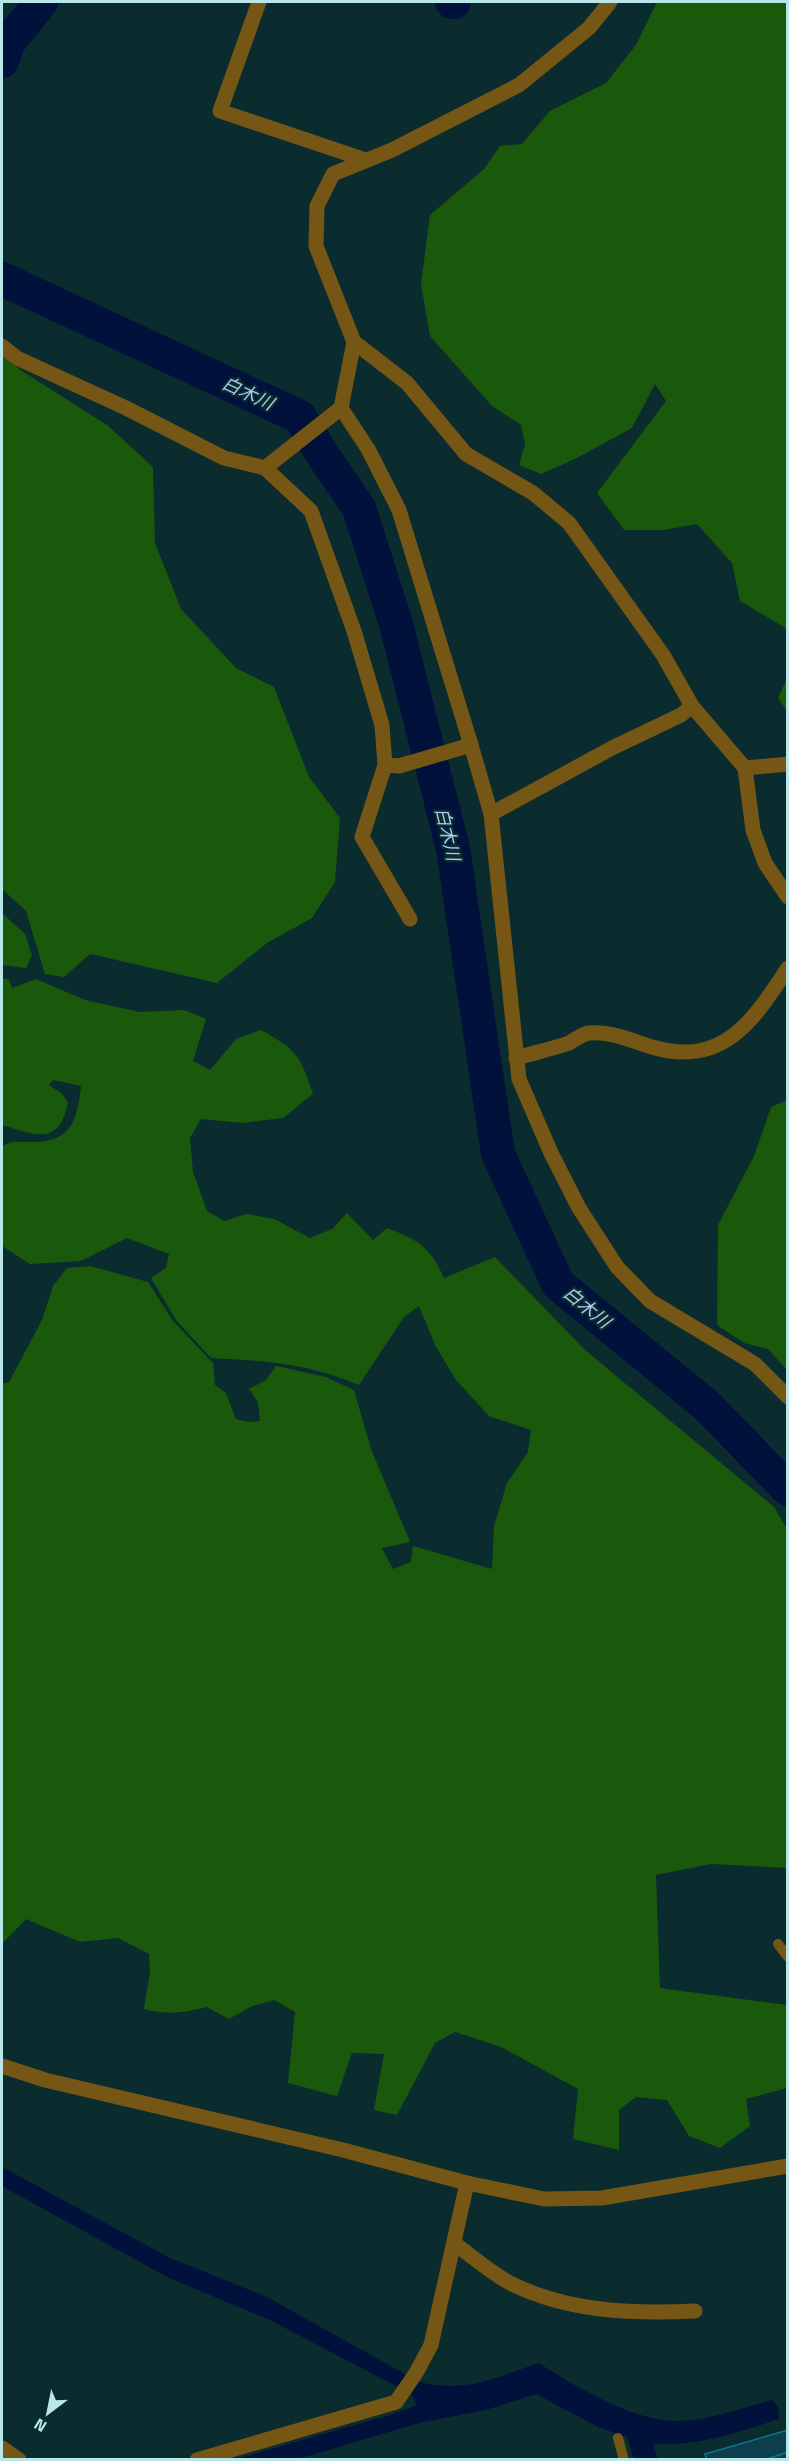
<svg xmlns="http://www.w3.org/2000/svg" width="789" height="2461" font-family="'Titillium Web','Noto Sans JP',sans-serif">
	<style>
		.green { fill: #1a580c }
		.water { fill: #00123b }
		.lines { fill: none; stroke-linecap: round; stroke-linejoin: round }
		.river { stroke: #00123b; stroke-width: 34 }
		.building { fill: #0d3e4c; stroke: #087892; stroke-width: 1.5 }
		.lane { stroke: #765614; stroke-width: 10 }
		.street { stroke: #765614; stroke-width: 15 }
		.labels { text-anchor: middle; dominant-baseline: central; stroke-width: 4.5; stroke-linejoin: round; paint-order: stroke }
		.water-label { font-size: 18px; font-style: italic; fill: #afc9f4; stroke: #0a2c2e }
	</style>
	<rect width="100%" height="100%" fill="#0a2c2e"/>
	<g class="green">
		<path d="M657 2H787V629L740 601 732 563 697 524 664 530H624L597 493 666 401 655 384 632 428 575 459 541 474 519 465 525 444 521 425 492 406 430 336 421 284 430 215 484 169 500 146 522 144 550 111 606 83 636 45Z"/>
		<path d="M2 355 22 371 107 425 153 467 155 543 181 609 236 668 274 687 309 777 340 818 335 882 312 918 267 943 217 983 90 954 64 977 45 974 26 911 2 889Z"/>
		<path d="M787 678V711L778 698Z"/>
		<path d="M2 913 25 934 32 955 26 968 2 965Z"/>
		<path d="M2 978 9 980 12 988 36 979 85 1000 140 1012 184 1010 206 1019 193 1061 210 1070 236 1039 261 1030C297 1050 300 1055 313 1094L283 1118 242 1123 201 1119 190 1138 193 1172 207 1211 224 1221 247 1214 274 1219 310 1238 332 1229 347 1213 373 1240 387 1228C419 1240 430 1247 444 1278L495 1257 585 1350 774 1507 788 1531 787 1868 711 1864 656 1875 660 1988 787 2005V2088L746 2099 750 2126 720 2148 689 2136 667 2100 636 2097 619 2110V2150L573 2139 578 2089 501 2047 455 2032 435 2043 397 2115 374 2110 384 2054 352 2053 337 2096 288 2083 295 2012 274 2000 252 2006 229 2019 207 2007C184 2013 168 2015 144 2009L150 1972 149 1954 118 1938 80 1942 26 1919 2 1944V1384L9 1382 42 1320 53 1286 67 1268 90 1266 148 1282 173 1321 213 1363 215 1385 226 1393 236 1419 249 1422 260 1421 258 1402 249 1389 266 1380 276 1366 326 1377 354 1390 371 1449 410 1542 382 1548 393 1569 411 1562 413 1546 492 1569 494 1526 507 1483 528 1452 531 1430 489 1416 456 1380 435 1345 419 1306 404 1317 359 1385C307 1363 267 1361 211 1358L176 1320 151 1278 166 1268 169 1254 127 1238 81 1261 30 1264 2 1246V1147C11 1140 17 1142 28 1142 70 1143 77 1124 81 1086L53 1080 49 1085 61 1093 68 1102C59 1147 36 1135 2 1125Z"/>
		<path d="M787 1100V1370L768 1349 744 1343 717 1325 718 1225 754 1156 771 1107Z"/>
	</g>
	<path class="water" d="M2 2167 170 2258 267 2297 419 2382C468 2393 494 2378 539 2363 574 2386 635 2422 678 2421 710 2420 742 2408 772 2400L778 2407 779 2419C736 2433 698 2446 653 2444L658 2459H634L627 2437 600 2428 536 2394 486 2410 419 2423 298 2459H237L390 2415 417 2405 411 2394 270 2320 169 2278 2 2186Z"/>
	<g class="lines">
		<g class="river">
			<path d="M452 2H454"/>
			<path d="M2 61 8 43 41 2"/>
			<path d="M2 279 300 417 320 451 359 508 396 624 453 849 498 1154 558 1284 706 1405 788 1489"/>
		</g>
	</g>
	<g class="building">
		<path d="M788 2430V2460H707L705 2454Z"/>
		<path d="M788 2452V2460H764Z"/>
	</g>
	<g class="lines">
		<g class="lane">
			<path d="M778 1944 788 1957"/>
			<path d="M618 2438 624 2460"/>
		</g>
		<g class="street">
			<path d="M259 2 220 111 366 160"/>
			<path d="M610 2 589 28 519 85 392 150 333 174 317 206 316 246 354 342 407 383 466 454 533 493 569 523 663 655 692 706 745 768 753 830 765 863 788 897"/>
			<path d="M2 346 17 358 126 408 224 458 265 468 311 511 354 631 382 725 385 765 362 837 410 919"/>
			<path d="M341 408 368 449 399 510 471 745 491 814 519 1079 551 1153 579 1208 617 1267 650 1301 755 1364 788 1397"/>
			<path d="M265 468 341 408 354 342"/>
			<path d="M385 765 399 766 471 745"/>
			<path d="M745 768 788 764"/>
			<path d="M491 814 612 748 681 715 692 706"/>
			<path d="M516 1058C533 1053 552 1049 569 1043 575 1040 582 1034 589 1033 610 1031 633 1041 652 1047 723 1068 753 1021 788 968"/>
			<path d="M2 2066 45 2080 343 2150 467 2183 544 2199 602 2198 788 2166"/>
			<path d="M454 2243C473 2257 493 2275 514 2285 570 2312 634 2314 695 2311"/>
			<path d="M2 2448 19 2460"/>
			<path d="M197 2460 396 2402 416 2373 431 2345 467 2183"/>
		</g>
	</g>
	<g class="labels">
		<g class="water-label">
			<text transform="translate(248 393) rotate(25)">白木川</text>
			<text transform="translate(448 834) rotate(77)">白木川</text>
			<text transform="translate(587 1307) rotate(39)">白木川</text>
		</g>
	</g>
	<rect width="789" height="2461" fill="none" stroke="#b8e6e9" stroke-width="6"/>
	<g transform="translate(48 2413) rotate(212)" stroke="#0a2c2e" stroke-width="4.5" paint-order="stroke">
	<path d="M0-4.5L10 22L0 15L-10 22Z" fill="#b8e6e9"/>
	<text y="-9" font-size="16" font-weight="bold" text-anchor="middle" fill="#b8e6e9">N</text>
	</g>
</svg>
